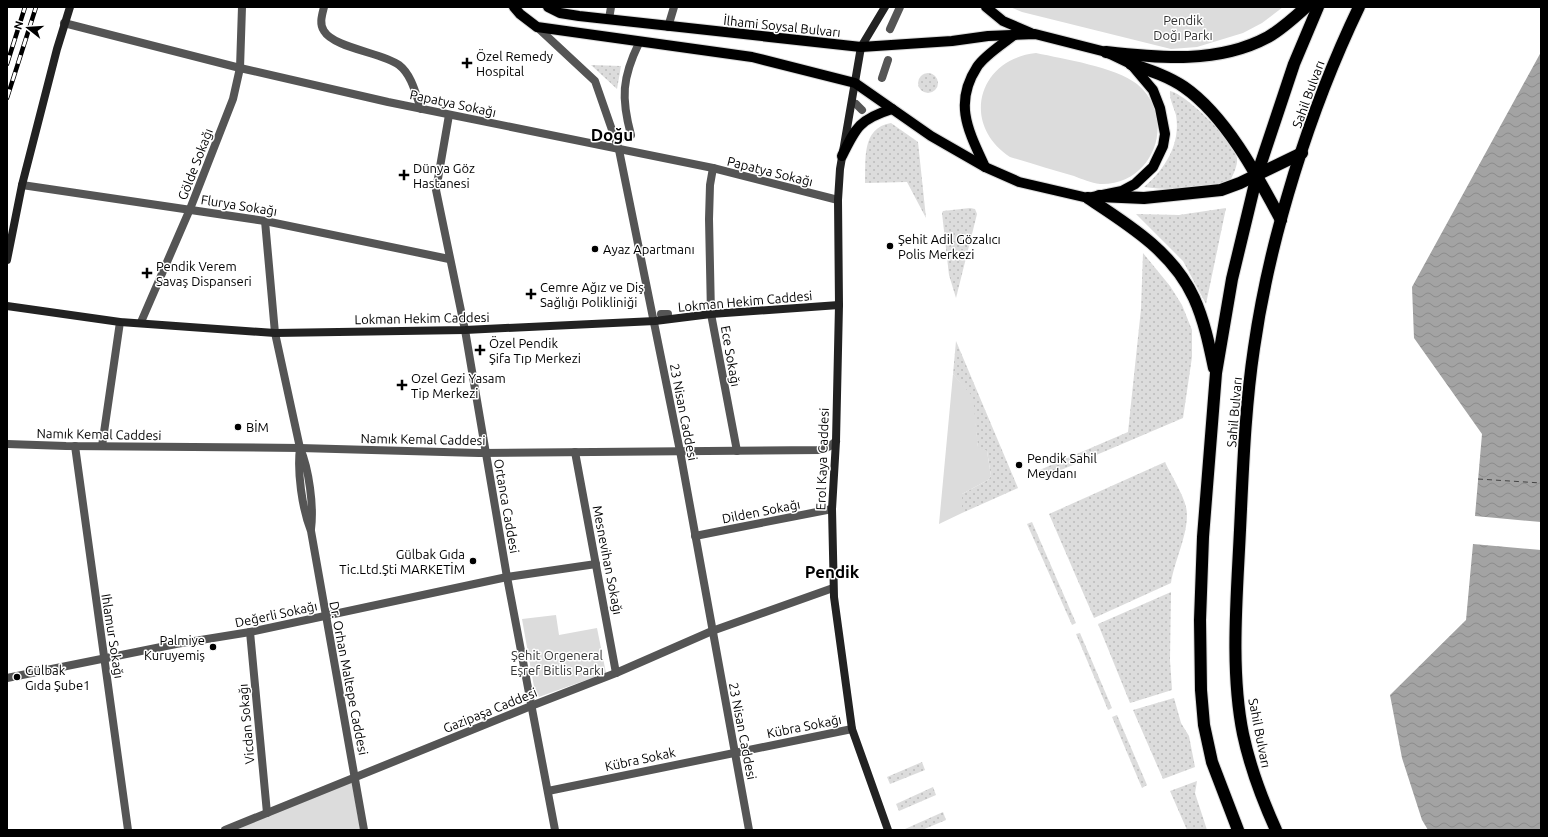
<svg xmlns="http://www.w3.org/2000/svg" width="1548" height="837" font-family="Ubuntu,sans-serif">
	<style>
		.grass { fill: url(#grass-dots) }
		.park { fill: #dcdcdc }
		.water { fill: url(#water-waves) }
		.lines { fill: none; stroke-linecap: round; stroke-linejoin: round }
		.ferry { stroke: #444; stroke-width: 1; stroke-dasharray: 5 4; stroke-linecap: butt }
		.primary-casing { stroke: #dbdbdb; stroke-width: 12 }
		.highway-casing { stroke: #dbdbdb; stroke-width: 14 }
		.street { stroke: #555; stroke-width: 8 }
		.secondary { stroke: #222; stroke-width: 8 }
		.primary { stroke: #000; stroke-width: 10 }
		.highway { stroke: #000; stroke-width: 12 }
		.rail-casing { stroke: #000; stroke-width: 4.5 }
		.rail { stroke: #fff; stroke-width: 3; stroke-dasharray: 9; stroke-linecap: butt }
		.poi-dot { fill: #000; stroke: #fff; stroke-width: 1.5 }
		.labels { text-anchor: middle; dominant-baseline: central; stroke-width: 3; stroke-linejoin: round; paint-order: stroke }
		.park-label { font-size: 13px; fill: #333; stroke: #fff }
		.street-label { font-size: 13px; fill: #000; stroke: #fff }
		.poi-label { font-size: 13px; fill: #000; stroke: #fff; text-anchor: start }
		.district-label { font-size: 17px; font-weight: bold; fill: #000; stroke: #fff }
	</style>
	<defs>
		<pattern id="grass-dots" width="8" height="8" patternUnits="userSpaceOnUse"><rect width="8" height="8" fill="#dcdcdc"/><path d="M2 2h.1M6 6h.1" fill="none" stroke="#bbb" stroke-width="1.8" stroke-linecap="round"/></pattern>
		<pattern id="water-waves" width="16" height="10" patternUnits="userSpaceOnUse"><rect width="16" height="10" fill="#a3a3a3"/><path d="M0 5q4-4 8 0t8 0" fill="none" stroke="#8b8b8b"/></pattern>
	</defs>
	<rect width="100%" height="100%" fill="#fff"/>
	<g class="grass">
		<path d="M591 65 621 66 617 89Z"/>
		<circle cx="928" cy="83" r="10"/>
		<path d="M1170 91C1186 94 1235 142 1237 158 1238 165 1233 175 1230 181 1204 189 1171 191 1144 187 1165 169 1181 144 1176 115 1174 108 1169 98 1170 91Z"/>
		<path d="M891 123 918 142 926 218 907 182 865 183C866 160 861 128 891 123Z"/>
		<path d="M970 208 975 209 977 214 956 298 949 275 942 213 943 211Z"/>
		<path d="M1226 208 1206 304 1183 261 1136 214 1179 215Z"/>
		<path d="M1143 253 1170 286 1182 305 1192 330V357L1183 418 1040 479 1035 472 1128 432 1141 309Z"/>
		<path d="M956 341 1018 488 962 513V494L988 480 991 476 987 451 978 448 972 397 953 374Z"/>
		<path d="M1165 462C1171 475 1183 494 1186 507 1191 529 1174 561 1171 583L1094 618 1049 514Z"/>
		<path d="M1032 522 1076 623 1072 625 1027 524Z"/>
		<path d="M1171 592 1170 660 1172 690 1130 703 1098 624Z"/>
		<path d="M1080 633 1112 708 1108 710 1076 634Z"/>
		<path d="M1174 698 1181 723 1189 736 1195 767 1163 779 1133 710Z"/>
		<path d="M1117 715 1147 785 1142 788 1112 717Z"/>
		<path d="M922 762 925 770 890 784 887 777Z"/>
		<path d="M1197 781 1195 793 1207 830H1187L1170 791Z"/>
		<path d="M933 787 936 795 899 811 896 804Z"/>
		<path d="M943 812 946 820 922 830H906L905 829Z"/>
	</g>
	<g class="park">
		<path d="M1010 7H1283L1262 23 1243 33 1197 47 1171 49 1022 12Z"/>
		<path d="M1036 53C1064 59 1115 67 1137 84 1178 118 1154 186 1100 184 1091 183 1082 179 1074 176 1052 170 1031 163 1010 157 960 124 978 59 1036 53Z"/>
		<path d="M953 374 973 397 978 447 987 451 991 476 988 480 962 494V513L939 524Z"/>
		<path d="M556 615 559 635 597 628 606 673 536 698 522 619Z"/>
		<path d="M351 776 360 830H229Z"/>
	</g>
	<g class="water">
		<path d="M1541 52V522L1475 516 1482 434 1414 338 1412 287Z"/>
		<path d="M1473 544 1541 550V830H1428L1422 820 1402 758 1390 695 1466 620Z"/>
	</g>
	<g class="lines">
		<path class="ferry" d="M1478 479 1541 483"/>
		<defs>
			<g id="primary">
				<path d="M514 7 520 14 537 27 752 57 855 83 931 136 985 167 1019 182 1088 198 1122 191 1135 184 1153 167 1163 146 1165 134 1160 108 1153 90 1131 64 1106 52 1035 34 988 36 952 41 861 47 579 16 560 13 548 7"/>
				<path d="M986 7 1003 21 1031 33"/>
				<path d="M842 156C856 127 860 119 892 109"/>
				<path d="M985 167C969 132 953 104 977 67 985 55 1003 44 1014 35"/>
			</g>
			<g id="highway">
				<path d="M1106 52C1159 58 1218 64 1268 37 1282 29 1294 18 1306 7"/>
				<path d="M1131 64C1149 70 1168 76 1184 87 1226 116 1258 177 1281 220"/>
				<path d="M1099 196 1144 198 1221 190 1240 183 1302 153"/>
				<path d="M1088 198C1129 225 1173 252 1194 298 1204 320 1209 344 1214 368"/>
				<path d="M1238 830 1212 762 1204 725 1201 690 1200 620 1203 537 1216 373 1232 279 1257 175 1294 64 1318 7"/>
				<path d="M1276 830C1262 799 1250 767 1243 734 1230 670 1237 595 1240 530 1243 469 1245 408 1254 348 1270 236 1310 109 1359 7"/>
			</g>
		</defs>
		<use href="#primary" class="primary-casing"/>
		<use href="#highway" class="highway-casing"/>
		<g class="street">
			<path d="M324 7C322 15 319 24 324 31 334 48 383 53 399 65 412 75 416 95 421 109"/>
			<path d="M609 19 611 7"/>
			<path d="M64 23 240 68 388 102 713 168 838 200"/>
			<path d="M537 27 595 81 619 150 680 451 749 830"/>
			<path d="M668 27 674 7"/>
			<path d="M890 29 900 7"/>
			<path d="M882 78 888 60"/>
			<path d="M856 104 862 110"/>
			<path d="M449 115 436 190 465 330 507 577 555 830"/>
			<path d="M615 138 631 135C621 98 622 78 639 43"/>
			<path d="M713 168 710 185 709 219 711 314 737 451"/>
			<path d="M22 185 265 221 449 259"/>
			<path d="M265 221 275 333 300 448C309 469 314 506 311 529"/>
			<path d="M661 314H668"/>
			<path d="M141 322 190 209 233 99 240 68 242 7"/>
			<path d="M7 444 66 446 300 448 479 453 821 450 830 446 836 441"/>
			<path d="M75 446 128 830"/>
			<path d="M102 446 120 322"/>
			<path d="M300 448C297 472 302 508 311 531L364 830"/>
			<path d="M575 452 616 673"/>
			<path d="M695 536 832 509"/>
			<path d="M250 632 267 813"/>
			<path d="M7 678 176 644 250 632 507 577 596 564"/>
			<path d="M548 791 852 729"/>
			<path d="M225 830 531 706 616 673 712 631 833 588"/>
		</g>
		<g class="secondary">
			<path d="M885 7 861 47 840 169 838 200 839 305 836 441 832 509 834 597 852 729 888 830"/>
			<path d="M7 260 22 185 57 49 70 7"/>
			<path d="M7 306 120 322 275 333 465 330 655 321 711 314 839 305"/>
		</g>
		<use href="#primary" class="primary"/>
		<use href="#highway" class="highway"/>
		<defs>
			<g id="rail">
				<path d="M7 64 25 7"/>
				<path d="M7 98 36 7"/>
			</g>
		</defs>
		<use href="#rail" class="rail-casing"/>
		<use href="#rail" class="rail"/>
	</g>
	<g class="poi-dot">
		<path d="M465 57h4v4h4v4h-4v4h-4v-4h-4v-4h4z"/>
		<path d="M402 169h4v4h4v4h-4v4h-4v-4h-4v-4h4z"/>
		<circle cx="890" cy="246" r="4"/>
		<circle cx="595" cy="249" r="4"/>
		<path d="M145 267h4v4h4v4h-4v4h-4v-4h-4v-4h4z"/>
		<path d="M529 288h4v4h4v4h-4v4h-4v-4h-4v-4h4z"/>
		<path d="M478 344h4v4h4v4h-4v4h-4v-4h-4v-4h4z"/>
		<path d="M400 379h4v4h4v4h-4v4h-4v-4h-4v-4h4z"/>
		<circle cx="238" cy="427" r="4"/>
		<circle cx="1019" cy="465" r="4"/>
		<circle cx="473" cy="561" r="4"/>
		<circle cx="213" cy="647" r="4"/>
		<circle cx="17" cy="677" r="4"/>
	</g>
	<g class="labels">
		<g class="park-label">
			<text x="1183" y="20">Pendik<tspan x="1183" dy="15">Doğı Parkı</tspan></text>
			<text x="557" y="655">Şehit Orgeneral<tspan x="557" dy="15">Eşref Bitlis Parkı</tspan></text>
		</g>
		<g class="street-label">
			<text transform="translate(782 26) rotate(6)">İlhami Soysal Bulvarı</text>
			<text transform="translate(1308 94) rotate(-70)">Sahil Bulvarı</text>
			<text transform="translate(453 103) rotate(12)">Papatya Sokağı</text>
			<text transform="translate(195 164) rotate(-69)">Gölde Sokağı</text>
			<text transform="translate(770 171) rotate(14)">Papatya Sokağı</text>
			<text transform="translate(239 205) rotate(9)">Flurya Sokağı</text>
			<text transform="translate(745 301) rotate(-5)">Lokman Hekim Caddesi</text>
			<text transform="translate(422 318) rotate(-1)">Lokman Hekim Caddesi</text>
			<text transform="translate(731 356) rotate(80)">Ece Sokağı</text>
			<text transform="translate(684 412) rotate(79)">23 Nisan Caddesi</text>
			<text transform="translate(1234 412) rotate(-85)">Sahil Bulvarı</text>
			<text transform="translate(99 434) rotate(1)">Namık Kemal Caddesi</text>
			<text transform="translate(423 439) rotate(1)">Namık Kemal Caddesi</text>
			<text transform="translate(822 459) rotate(-88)">Erol Kaya Caddesi</text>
			<text transform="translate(507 506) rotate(80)">Ortanca Caddesi</text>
			<text transform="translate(761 511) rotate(-11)">Dilden Sokağı</text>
			<text transform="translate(608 560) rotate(79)">Mesnevihan Sokağı</text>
			<text transform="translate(276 614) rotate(-12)">Değerli Sokağı</text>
			<text transform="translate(113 636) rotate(81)">Ihlamur Sokağı</text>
			<text transform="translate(349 678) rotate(79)">Dr. Orhan Maltepe Caddesi</text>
			<text transform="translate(490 710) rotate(-22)">Gazipaşa Caddesi</text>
			<text transform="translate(246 724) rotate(-95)">Vicdan Sokağı</text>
			<text transform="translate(804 726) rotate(-11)">Kübra Sokağı</text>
			<text transform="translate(743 731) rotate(79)">23 Nisan Caddesi</text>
			<text transform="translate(1260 733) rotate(79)">Sahil Bulvarı</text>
			<text transform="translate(640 759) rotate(-12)">Kübra Sokak</text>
		</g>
		<g class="poi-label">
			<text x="476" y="56">Özel Remedy<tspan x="476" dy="15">Hospital</tspan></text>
			<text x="413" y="168">Dünya Göz<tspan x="413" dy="15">Hastanesi</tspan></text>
			<text x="898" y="239">Şehit Adil Gözalıcı<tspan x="898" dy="15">Polis Merkezi</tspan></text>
			<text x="603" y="249">Ayaz Apartmanı</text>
			<text x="156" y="266">Pendik Verem<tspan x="156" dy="15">Savaş Dispanseri</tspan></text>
			<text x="540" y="287">Cemre Ağız ve Diş<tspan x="540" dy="15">Sağlığı Polikliniği</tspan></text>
			<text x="489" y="343">Özel Pendik<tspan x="489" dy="15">Şifa Tıp Merkezi</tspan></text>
			<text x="411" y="378">Ozel Gezi Yasam<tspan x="411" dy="15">Tip Merkezi</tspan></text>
			<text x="246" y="427">BİM</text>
			<text x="1027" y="458">Pendik Sahil<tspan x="1027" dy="15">Meydanı</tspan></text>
			<text x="465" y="554" text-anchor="end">Gülbak Gıda<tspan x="465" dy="15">Tic.Ltd.Şti MARKETİM</tspan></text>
			<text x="205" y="640" text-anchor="end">Palmiye<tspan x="205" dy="15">Kuruyemiş</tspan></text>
			<text x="25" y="670">Gülbak<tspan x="25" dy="15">Gıda Şube1</tspan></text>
		</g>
		<g class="district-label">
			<text x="612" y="134">Doğu</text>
			<text x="832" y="571">Pendik</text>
		</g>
	</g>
	<rect width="1548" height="837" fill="none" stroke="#000000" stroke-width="16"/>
	<g transform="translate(28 28) rotate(287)" stroke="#ffffff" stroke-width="3" paint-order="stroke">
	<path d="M0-3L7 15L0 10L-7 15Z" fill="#000000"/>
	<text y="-6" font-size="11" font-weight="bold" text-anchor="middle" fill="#000000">N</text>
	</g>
</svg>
